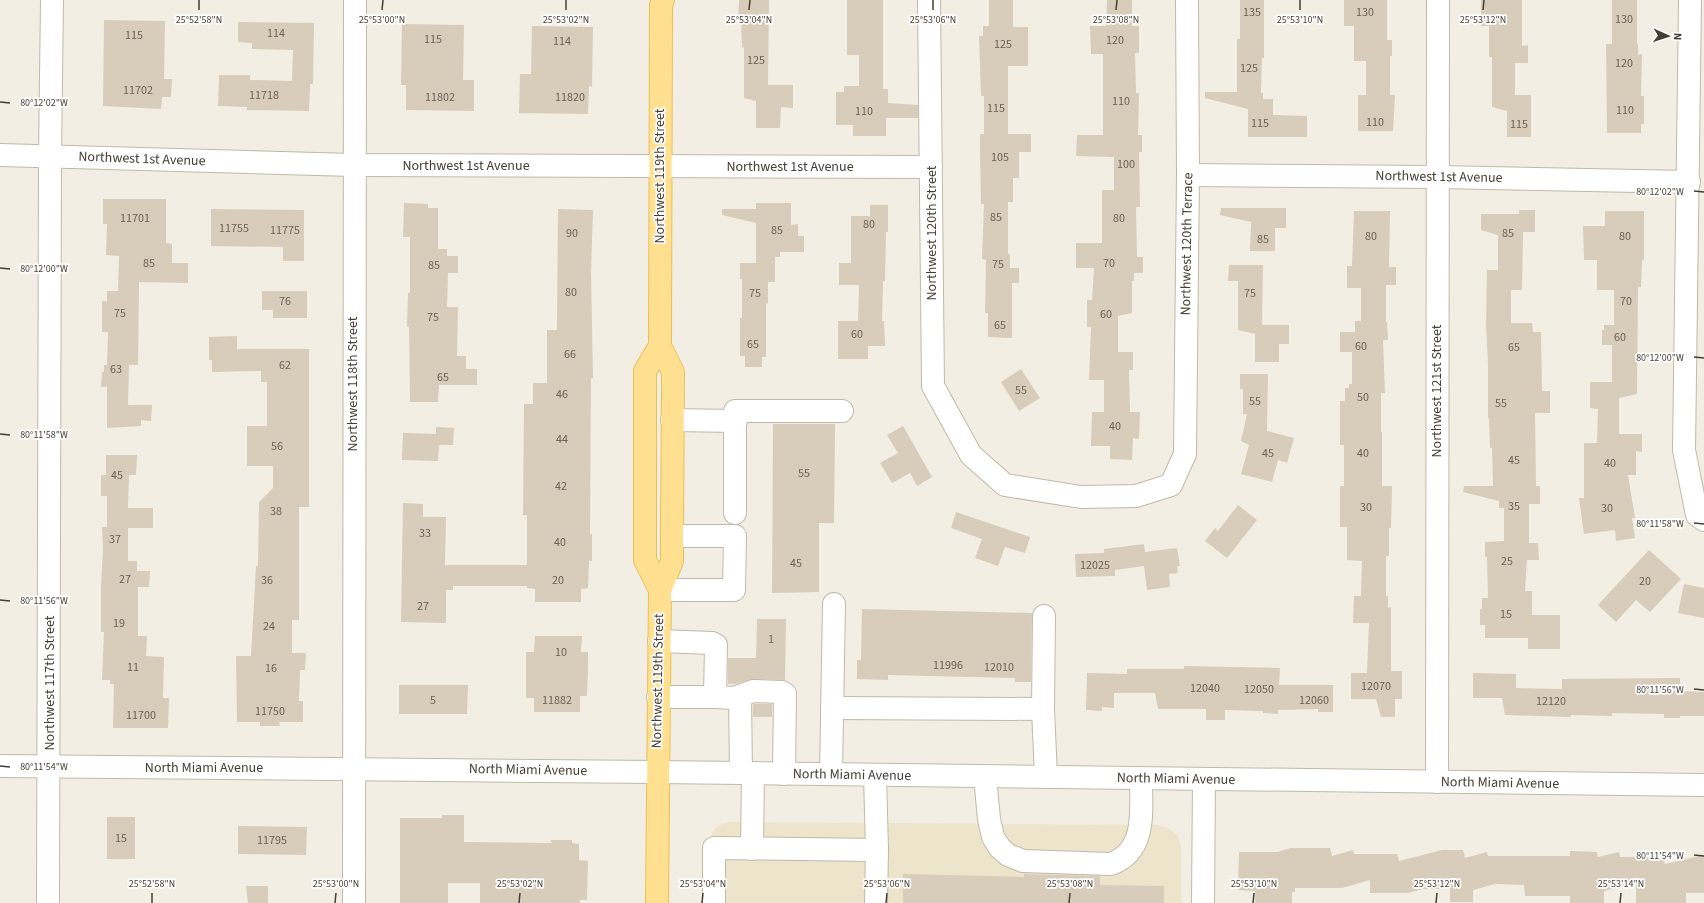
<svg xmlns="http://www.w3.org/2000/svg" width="1704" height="903" font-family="'Source Sans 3',sans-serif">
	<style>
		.education { fill: #ede4cc }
		.building { fill: #d8ccbb }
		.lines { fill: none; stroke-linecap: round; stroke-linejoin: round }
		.minor-casing { stroke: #c1b9a8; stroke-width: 24 }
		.major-casing { stroke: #eabf59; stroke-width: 24 }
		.minor { stroke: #fff; stroke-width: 22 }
		.major { stroke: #ffdf90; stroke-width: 22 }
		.ticks { fill: none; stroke: #453e33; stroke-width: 1.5 }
		.labels { text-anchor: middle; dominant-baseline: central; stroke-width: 3.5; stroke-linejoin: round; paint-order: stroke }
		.number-label { font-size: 12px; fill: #6a6255 }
		.street-label { font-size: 14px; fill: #453e33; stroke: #fff }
		.ticks-label { font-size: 10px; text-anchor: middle; fill: #453e33; stroke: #fff; stroke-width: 3.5; stroke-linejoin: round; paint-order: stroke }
	</style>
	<rect width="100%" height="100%" fill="#f3eee3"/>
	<path class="education" d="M729 822 1157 825 1168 828 1178 835 1181 847V903H706V843L717 826Z"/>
	<g class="building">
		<path d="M739 0H769L768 85H793V108L781 107 780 128H756V101L744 98V47L742 48 741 19H738Z"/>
		<path d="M847 0H883V89H888V103L918 105V118H886V136H853V125H836V92H844V86H859V55H847Z"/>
		<path d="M989 0H1013V27H1028V66H1008V134H1031V152H1019V178H1013V202H1008V254H1010V268H1019V283H1012V338L988 337V313H985L986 260 982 259 984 204H981L980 155V134H984V96H981L979 36H983V26H989Z"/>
		<path d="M1107 0H1132V26H1139V53H1135L1136 93H1139L1138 135H1142V152H1139L1140 207H1136L1137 257H1143V273H1134V281H1132V313L1118 316V352H1133V370H1129L1130 412H1140L1139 439 1133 438 1132 460 1110 459V446H1091L1092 412H1104V380H1089L1091 327H1087V300H1092L1094 268H1076V243H1102V190H1114V157L1076 156 1077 135H1103V54H1091L1090 26H1106Z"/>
		<path d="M1240 0H1264V58H1262L1261 93H1263V99H1273V115L1307 116V137H1248V109L1205 98V92H1237V39H1240Z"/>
		<path d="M1344 0H1387V40H1392V56H1390V95H1395L1393 131H1358V95H1366V61H1354V26H1344Z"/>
		<path d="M1481 0H1522V46L1528 45V63H1515V95H1531V137H1507V111L1492 107V57H1489V26H1481Z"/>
		<path d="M1612 0H1637V44H1638V55L1642 54 1641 96H1644V124H1641V133H1607L1606 44H1612Z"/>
		<path d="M104 20 165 21 164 79H172L171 97H162L161 109 103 106Z"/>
		<path d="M238 22 314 23 313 84H310L309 111 247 110V107L218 106 219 75H250V80L292 81 293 50 252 49V43L238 42Z"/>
		<path d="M402 24 464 25 463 80H474V111L406 110V85H401Z"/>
		<path d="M532 26 593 27 592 87 589 86 588 114 519 113 520 74H531Z"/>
		<path d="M103 199H166V243L172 244V263H188V283L139 282 138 365H129L128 405H152L151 421 141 420V426L107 428V387H101L102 372H104V365H107L108 332H102V301H107V291H118L119 256 106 255 107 224H103Z"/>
		<path d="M404 203 428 204V208H438V249H447V256H458V273H448L447 307H458L457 356H466V369H477V385H439L438 402H410L409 327H407L408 293H410V237H403Z"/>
		<path d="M756 203H791V225L798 224V236H804V252H780V257H775V282H768V304L766 303V357H762V367H745V356H740V318H742V279H740V263H756V223L722 215V209H756Z"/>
		<path d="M870 205H888V232H886L885 281H883L882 321H884L885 346H868V359H838V321H858L859 285H839V263H851V216H870Z"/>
		<path d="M1221 208H1286V228H1275V251H1250L1251 222 1220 215Z"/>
		<path d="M211 209 304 210V261H283V247L211 246Z"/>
		<path d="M558 209 593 210 591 273 593 378H591L590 534H592V561H589L588 588 581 589V602H535V589L527 588V586H453V590H446V623L401 622 403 503 423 504V517H446L445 565H527V515H523L524 404H533V383H547V330H557Z"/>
		<path d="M1519 210H1535V232H1523L1522 290H1511V323H1532L1533 332H1541L1542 391H1550V413H1535L1536 486H1540V504H1529V543H1538L1539 560H1527L1525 591H1532V615H1560V649H1528V638H1485V625H1480V609H1482V598H1488L1487 557H1485V542L1504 541V508H1499V501L1463 492 1464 486H1493L1492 448H1490L1489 418H1488V364L1486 324 1487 270H1498V235L1481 230V214H1519Z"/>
		<path d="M1354 211H1390L1389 267H1396V285H1386V322H1387L1388 340H1383L1385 393H1381V432H1382V486H1392L1391 528H1389V556H1386V596H1388V608L1391 607V671H1402V699H1395V717H1381L1376 699H1351V673H1367L1369 623H1353L1354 596H1361L1362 561 1347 560V527H1340V486H1344V445H1340V401H1345V388H1349V384H1352V352H1340V332H1355V321H1361V288H1347V266H1352Z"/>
		<path d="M1605 211H1644V260H1642L1641 287H1638L1637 394 1619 398V434H1642V452L1636 451V475H1628L1635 518H1632L1635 538 1616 541 1615 530 1584 534 1579 498H1584V443H1597L1598 409 1590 408V382H1612V345H1602V330H1604V325H1614V290H1597V260H1584L1583 226H1605Z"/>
		<path d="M1229 265H1263L1262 325H1289V344H1279V362H1255V334L1238 330V281H1228Z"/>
		<path d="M262 291H307V318H273V310H262Z"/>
		<path d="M237 336V349H309V507H299V620H292V653H306L305 670H300L299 701H303V722H279L280 726H260V722H237L236 656H251L256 566H258L259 502 273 488V466H247V426H267V382H261V371L212 372V360H209V337Z"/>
		<path d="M1021 369 1040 398 1019 411 1001 382Z"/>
		<path d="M1240 374H1268L1267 431 1294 438 1287 463 1278 460 1272 482 1241 474 1249 445 1241 441 1247 414H1243V389H1240Z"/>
		<path d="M773 424H835L834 523H819V592L772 593Z"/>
		<path d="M903 426 932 477 917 486 910 473 892 483 880 463 898 453 887 435Z"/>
		<path d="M436 427 454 428 453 445H439L438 461 402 460 403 433 436 434Z"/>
		<path d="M106 455H137L136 475H129L128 508H153V528H128V561H137V571H150L149 587H138V636H147L146 656 164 657 163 698H169L168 728H113L114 684H110V680H102L104 632H101V587L103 549 102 527H107V496H101V475H106Z"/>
		<path d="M1238 505 1257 520 1227 558 1205 541 1215 528 1218 531Z"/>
		<path d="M956 512 1030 537 1025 553 1005 547 998 566 975 558 982 539 951 528Z"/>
		<path d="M1144 544 1145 552 1177 548 1180 566H1177L1178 573 1169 574 1170 587 1147 590 1144 566 1115 570V576L1076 577 1075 554 1104 553V549Z"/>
		<path d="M1649 550 1681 579 1650 612 1636 600 1616 622 1598 605Z"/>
		<path d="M1684 584 1704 588V618L1678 613Z"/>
		<path d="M862 609 1032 613 1031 682H1015V678L888 675V680L857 679V660H861Z"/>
		<path d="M757 619H786L785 680 753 679 735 684H728V658H756Z"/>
		<path d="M535 636H582L581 652H588V668L587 696H580V712H534V698H526V652H534Z"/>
		<path d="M1184 666 1280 668 1279 685H1333V712H1318V709L1278 710V714L1263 713V711L1225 710V720H1206V709H1158L1155 693H1114V708L1102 707V711L1086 710 1087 673 1127 674V669H1184Z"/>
		<path d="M1473 673 1516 674V688L1562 689V679L1680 678V691L1704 692V716H1680V718H1664V714L1612 713V716L1571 715V717L1505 715 1502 698H1473Z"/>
		<path d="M399 685H468L467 714H399Z"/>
		<rect x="753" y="704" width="19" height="13"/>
		<path d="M442 815H464V842L552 843 550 840H572V843L579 844V860L588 861 587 900H580V903H480V883H448V903H400V818H442Z"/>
		<rect x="107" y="817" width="28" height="42"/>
		<path d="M238 826 307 827 306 855 238 854Z"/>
		<path d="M1291 848H1330L1332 856 1353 850 1354 854H1397L1399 861 1442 850H1463L1465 858 1487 852 1488 856H1570V851L1597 852 1598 857 1619 852 1620 857H1663L1665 864 1704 855V893H1686V903H1636V883L1604 891V903H1570V896H1525L1524 885 1495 884 1473 890V902H1450V889H1423L1408 893H1370V880L1342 888H1295V892H1292V903H1255V891L1238 890 1239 852H1277Z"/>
		<path d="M903 874 1024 877V874L1100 876V885L1164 886V903H903Z"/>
		<path d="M246 886H268V903H248Z"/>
	</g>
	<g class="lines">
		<defs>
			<g id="minor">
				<path d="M929 0 933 386 971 455 1005 485 1081 497 1136 496 1171 485 1185 454 1188 175 1187 0"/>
				<path d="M1690 0 1684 450 1697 515 1704 520"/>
				<path d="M0 155 353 165 931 167"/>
				<path d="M1188 175 1437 177 1689 182"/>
				<path d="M672 420 736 421"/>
				<path d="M735 513V411H842"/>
				<path d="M660 590H734L735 536H672"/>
				<path d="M1044 616 1043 709 1046 777"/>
				<path d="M740 696 741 773"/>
				<path d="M658 697H715L716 645 712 643 659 641"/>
				<path d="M715 697 734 698 753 691 782 692 785 694 784 774"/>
				<path d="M832 708 1043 709"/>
				<path d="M0 766 657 772 1704 785"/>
				<path d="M831 774 834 604"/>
				<path d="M875 775 877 850 876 903"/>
				<path d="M985 777 989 819 993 837 1000 848 1008 855 1023 861 1111 864C1147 851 1141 811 1141 779"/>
				<path d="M1437 782 1438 0"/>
				<path d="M752 849 753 773"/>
				<path d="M48 903 50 156 52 0"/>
				<path d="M354 903 355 0"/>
				<path d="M714 903V848L877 850"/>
				<path d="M1203 903 1204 780"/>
			</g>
			<g id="major">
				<path d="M660 346 645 371V560L660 590"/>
				<path d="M657 903 660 590 672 561V536L673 372 660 346 661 5 663 0"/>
			</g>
		</defs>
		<use href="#minor" class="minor-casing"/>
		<use href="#major" class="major-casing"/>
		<use href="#minor" class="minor"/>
		<use href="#major" class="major"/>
	</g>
	<path class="ticks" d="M199 10V0M382 10 383 0M566 10V0M749 10 750 0M933 10V0M1116 10 1117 0M1300 10V0M1483 10 1484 0M0 102 10 103M1694 191 1704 192M0 268 10 269M1694 357 1704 358M0 434 10 435M1694 523 1704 524M0 600 10 601M1694 689 1704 690M0 766 10 767M1694 855 1704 856M152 903V893M335 903 336 893M519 903 520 893M702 903 703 893M886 903 887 893M1069 903 1070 893M1253 903 1254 893M1436 903 1437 893M1620 903 1621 893"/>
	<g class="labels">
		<g class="number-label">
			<text x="1252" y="12">135</text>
			<text x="1365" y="12">130</text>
			<text x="1624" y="19">130</text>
			<text x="276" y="33">114</text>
			<text x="134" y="35">115</text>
			<text x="433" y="39">115</text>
			<text x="1115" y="40">120</text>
			<text x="562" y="41">114</text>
			<text x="1003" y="44">125</text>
			<text x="756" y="60">125</text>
			<text x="1624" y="63">120</text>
			<text x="1249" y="68">125</text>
			<text x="138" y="90">11702</text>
			<text x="264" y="95">11718</text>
			<text x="440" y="97">11802</text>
			<text x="570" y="97">11820</text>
			<text x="1121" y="101">110</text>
			<text x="996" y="108">115</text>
			<text x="1625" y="110">110</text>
			<text x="864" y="111">110</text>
			<text x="1375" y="122">110</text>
			<text x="1260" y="123">115</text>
			<text x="1519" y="124">115</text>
			<text x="1000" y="157">105</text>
			<text x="1126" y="164">100</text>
			<text x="996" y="217">85</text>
			<text x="135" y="218">11701</text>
			<text x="1119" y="218">80</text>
			<text x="869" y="224">80</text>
			<text x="234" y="228">11755</text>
			<text x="285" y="230">11775</text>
			<text x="777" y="230">85</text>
			<text x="572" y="233">90</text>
			<text x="1508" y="233">85</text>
			<text x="1371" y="236">80</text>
			<text x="1625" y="236">80</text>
			<text x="1263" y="239">85</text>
			<text x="149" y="263">85</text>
			<text x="1109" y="263">70</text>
			<text x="998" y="264">75</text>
			<text x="434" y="265">85</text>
			<text x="571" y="292">80</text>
			<text x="755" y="293">75</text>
			<text x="1250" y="293">75</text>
			<text x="285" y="301">76</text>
			<text x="1626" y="301">70</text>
			<text x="120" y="313">75</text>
			<text x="1106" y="314">60</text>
			<text x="433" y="317">75</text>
			<text x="1000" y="325">65</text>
			<text x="857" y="334">60</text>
			<text x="1620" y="337">60</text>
			<text x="753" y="344">65</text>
			<text x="1361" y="346">60</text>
			<text x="1514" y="347">65</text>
			<text x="570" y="354">66</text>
			<text x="285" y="365">62</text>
			<text x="116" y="369">63</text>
			<text x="443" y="377">65</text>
			<text x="1021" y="390">55</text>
			<text x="562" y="394">46</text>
			<text x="1363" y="397">50</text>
			<text x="1255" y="401">55</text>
			<text x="1501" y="403">55</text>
			<text x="1115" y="426">40</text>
			<text x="562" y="439">44</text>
			<text x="277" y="446">56</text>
			<text x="1268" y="453">45</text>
			<text x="1363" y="453">40</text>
			<text x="1514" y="460">45</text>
			<text x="1610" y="463">40</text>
			<text x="804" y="473">55</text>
			<text x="117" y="475">45</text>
			<text x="561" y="486">42</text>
			<text x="1514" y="506">35</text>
			<text x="1366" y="507">30</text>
			<text x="1607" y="508">30</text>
			<text x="276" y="511">38</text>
			<text x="425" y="533">33</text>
			<text x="115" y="539">37</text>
			<text x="560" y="542">40</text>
			<text x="1507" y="561">25</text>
			<text x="796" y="563">45</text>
			<text x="1095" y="565">12025</text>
			<text x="125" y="579">27</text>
			<text x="267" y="580">36</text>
			<text x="558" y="580">20</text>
			<text x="1645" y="581">20</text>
			<text x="423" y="606">27</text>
			<text x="1506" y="614">15</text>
			<text x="119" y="623">19</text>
			<text x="269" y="626">24</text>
			<text x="771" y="639">1</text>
			<text x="561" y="652">10</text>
			<text x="948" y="665">11996</text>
			<text x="133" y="667">11</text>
			<text x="999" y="667">12010</text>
			<text x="271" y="668">16</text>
			<text x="1376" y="686">12070</text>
			<text x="1205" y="688">12040</text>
			<text x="1259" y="689">12050</text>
			<text x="433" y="700">5</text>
			<text x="557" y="700">11882</text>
			<text x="1314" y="700">12060</text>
			<text x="1551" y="701">12120</text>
			<text x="270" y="711">11750</text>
			<text x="141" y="715">11700</text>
			<text x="121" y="838">15</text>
			<text x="272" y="840">11795</text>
		</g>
		<g class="street-label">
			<text transform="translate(142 159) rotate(2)">Northwest 1st Avenue</text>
			<text x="466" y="166">Northwest 1st Avenue</text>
			<text x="790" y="167">Northwest 1st Avenue</text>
			<text transform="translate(660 176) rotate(-90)">Northwest 119th Street</text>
			<text transform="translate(1439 177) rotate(1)">Northwest 1st Avenue</text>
			<text transform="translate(932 233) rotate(-90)">Northwest 120th Street</text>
			<text transform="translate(1187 244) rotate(-89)">Northwest 120th Terrace</text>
			<text transform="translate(353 384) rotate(-90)">Northwest 118th Street</text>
			<text transform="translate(1437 391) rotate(-90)">Northwest 121st Street</text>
			<text transform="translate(658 681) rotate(-89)">Northwest 119th Street</text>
			<text transform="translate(50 683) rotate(-90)">Northwest 117th Street</text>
			<text x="204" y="768">North Miami Avenue</text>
			<text transform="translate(528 770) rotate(1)">North Miami Avenue</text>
			<text transform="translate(852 775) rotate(1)">North Miami Avenue</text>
			<text transform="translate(1176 779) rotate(1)">North Miami Avenue</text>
			<text transform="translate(1500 783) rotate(1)">North Miami Avenue</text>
		</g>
	</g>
	<g class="ticks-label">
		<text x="199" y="23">25°52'58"N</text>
		<text x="382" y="23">25°53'00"N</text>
		<text x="566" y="23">25°53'02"N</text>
		<text x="749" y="23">25°53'04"N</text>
		<text x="933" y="23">25°53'06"N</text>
		<text x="1116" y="23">25°53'08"N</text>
		<text x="1300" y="23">25°53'10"N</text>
		<text x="1483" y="23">25°53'12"N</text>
		<text x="44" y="106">80°12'02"W</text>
		<text x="1660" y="195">80°12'02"W</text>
		<text x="44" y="272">80°12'00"W</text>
		<text x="1660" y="361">80°12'00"W</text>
		<text x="44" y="438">80°11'58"W</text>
		<text x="1660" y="527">80°11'58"W</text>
		<text x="44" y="604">80°11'56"W</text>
		<text x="1660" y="693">80°11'56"W</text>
		<text x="44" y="770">80°11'54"W</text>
		<text x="1660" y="859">80°11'54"W</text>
		<text x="152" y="887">25°52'58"N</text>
		<text x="336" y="887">25°53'00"N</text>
		<text x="520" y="887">25°53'02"N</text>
		<text x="703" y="887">25°53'04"N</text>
		<text x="887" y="887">25°53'06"N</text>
		<text x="1070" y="887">25°53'08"N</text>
		<text x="1254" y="887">25°53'10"N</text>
		<text x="1437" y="887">25°53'12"N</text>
		<text x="1621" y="887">25°53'14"N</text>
	</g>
	<g transform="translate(1668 36) rotate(93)" stroke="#ffffff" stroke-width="3" paint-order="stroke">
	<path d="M0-3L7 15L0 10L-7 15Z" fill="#453e33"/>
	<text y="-6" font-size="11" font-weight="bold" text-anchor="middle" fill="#453e33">N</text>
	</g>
</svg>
